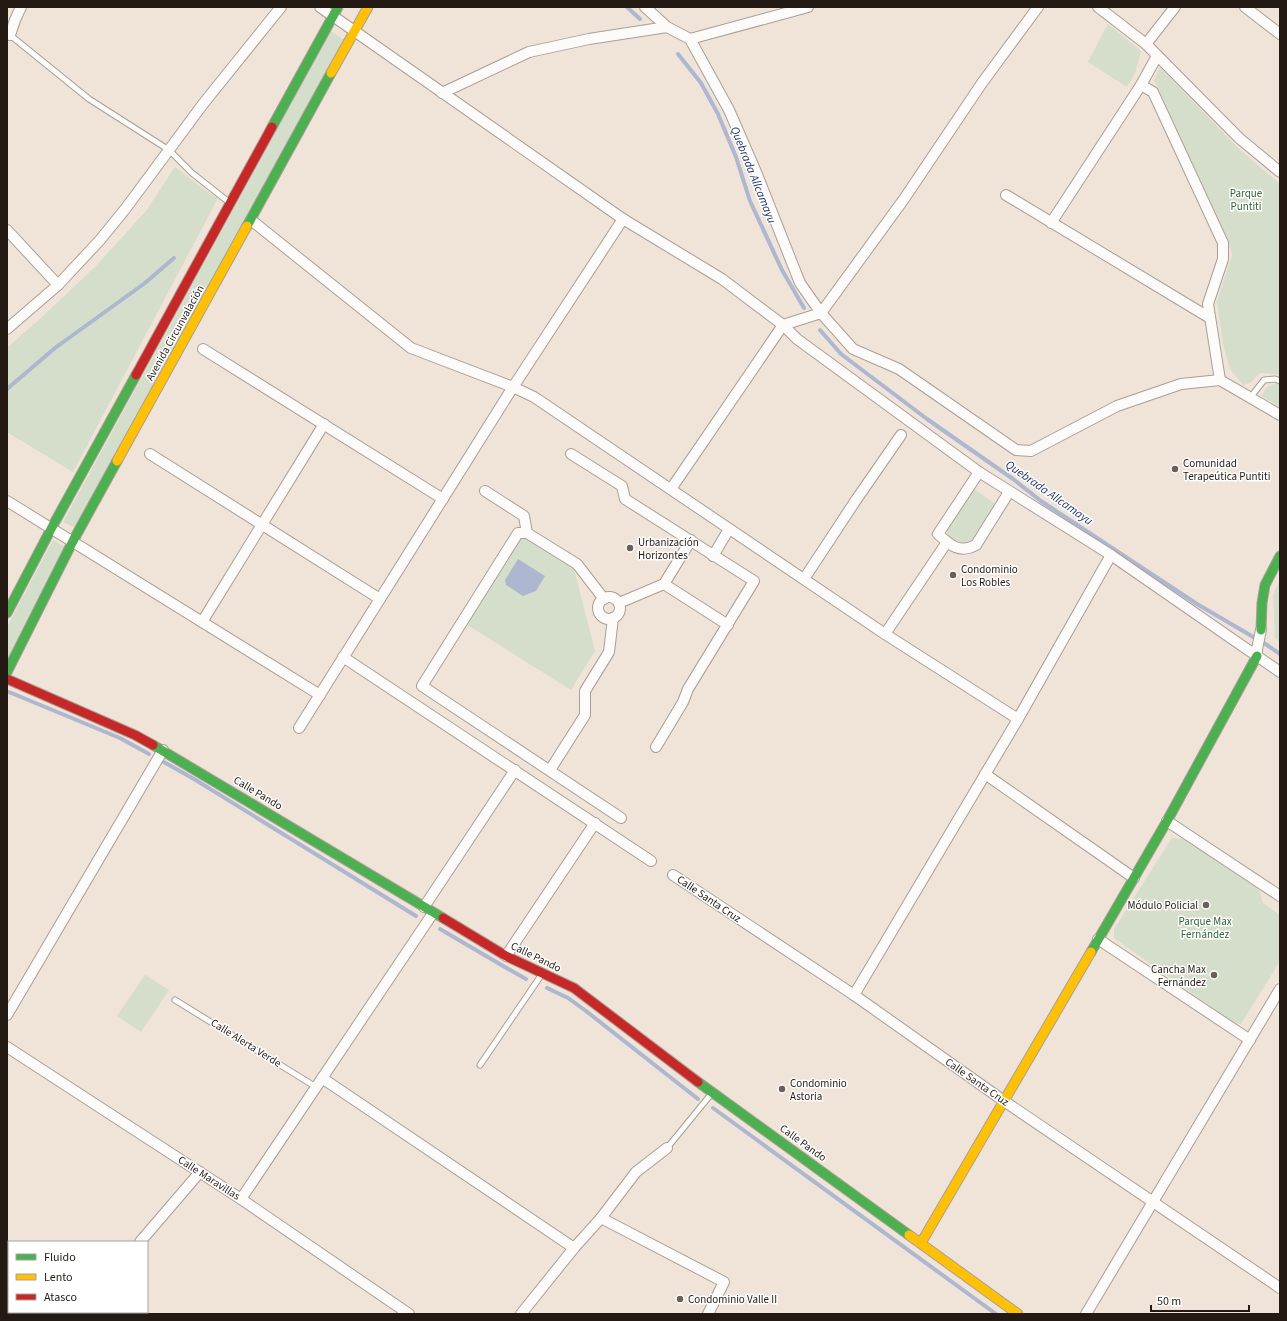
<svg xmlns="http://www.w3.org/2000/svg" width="1287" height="1321" font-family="'Source Sans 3',sans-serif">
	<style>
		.green { fill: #d4deca }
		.water { fill: #aeb7d0 }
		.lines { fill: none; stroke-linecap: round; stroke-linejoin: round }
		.stream { stroke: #aeb7d0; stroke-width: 4 }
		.lane-casing { stroke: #a99f97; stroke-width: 7 }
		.street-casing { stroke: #a99f97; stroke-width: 12 }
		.fast-casing { stroke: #a99f97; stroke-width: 11 }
		.slow-casing { stroke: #a99f97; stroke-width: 11 }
		.jam-casing { stroke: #a99f97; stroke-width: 11 }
		.lane { stroke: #fdfbf9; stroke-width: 5 }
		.street { stroke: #fdfbf9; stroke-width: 10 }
		.fast { stroke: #4caf50; stroke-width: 9 }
		.slow { stroke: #ffc107; stroke-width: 9 }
		.jam { stroke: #c62828; stroke-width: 9 }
		.poi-dot { fill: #6b6058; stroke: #fff; stroke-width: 1.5 }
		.labels { text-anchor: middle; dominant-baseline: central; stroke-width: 3; stroke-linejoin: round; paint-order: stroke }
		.park-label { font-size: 11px; fill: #306539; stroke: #fff }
		.street-label { font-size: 11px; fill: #231a13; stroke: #fff }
		.poi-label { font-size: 11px; fill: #231a13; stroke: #fff; text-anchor: start }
		.water-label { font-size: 12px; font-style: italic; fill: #213668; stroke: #fff }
	</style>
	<rect width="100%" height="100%" fill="#f0e3d8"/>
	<g class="green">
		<path d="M1108 24 1141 51 1135 73 1127 87 1088 62Z"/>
		<path d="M331 31 344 40 76 528 63 522Z"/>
		<path d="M1160 67 1238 148 1280 184V376L1275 374 1260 373 1250 383 1243 385 1230 369 1223 344 1217 302 1232 255 1228 239 1154 80Z"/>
		<path d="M175 167 206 191 218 198 73 472 7 432V348L42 317 95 267 146 211Z"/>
		<path d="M1277 383 1280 385V407L1261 396 1267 387Z"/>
		<path d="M973 488 995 504 970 544C959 544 946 542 947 528Z"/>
		<path d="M523 537 574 569 595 651 571 690 466 624 520 538Z"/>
		<path d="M53 540 65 547 7 661V627Z"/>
		<path d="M1280 580V642L1275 638 1273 595Z"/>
		<path d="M1172 838 1185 839 1259 890 1263 903 1280 915V961L1241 1024 1234 1023 1114 938V929Z"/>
		<path d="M145 975 169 990 141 1032 117 1016Z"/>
	</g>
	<path class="water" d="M518 559 545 576 536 591 523 596 506 585 505 580Z"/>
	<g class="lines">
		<g class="stream">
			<path d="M627 7 640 19"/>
			<path d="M678 54 701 83 718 114 736 157 750 201 782 270 804 308"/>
			<path d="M820 330 841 354 927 419 1013 479 1041 501 1197 604 1267 645 1280 654"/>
			<path d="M7 389 55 348 145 283 174 258"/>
			<path d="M9 692 120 738 149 754"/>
			<path d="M162 761 194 779 416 916"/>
			<path d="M440 929 498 963 526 979"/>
			<path d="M547 988 568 998 586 1011 698 1099"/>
			<path d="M713 1108 996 1314"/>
		</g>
		<defs>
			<g id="lane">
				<path d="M10 35 89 99 169 150 192 173 230 203"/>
				<path d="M1250 398 1264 380 1275 379 1280 381"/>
				<path d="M175 1000 316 1087"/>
				<path d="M480 1065 542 974"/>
				<path d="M667 1148 712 1093"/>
			</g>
			<g id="street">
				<path d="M320 7 623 219 722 279 783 325 797 339 979 472 1111 555 1280 672"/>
				<path d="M645 7 667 27 690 39 729 110 756 172 800 283 821 313 853 349 899 369 1016 450 1031 451 1117 406 1181 384 1220 380 1280 415"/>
				<path d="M1098 7 1146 44 1239 138 1280 172"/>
				<path d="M1245 7 1280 34"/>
				<path d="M10 35 15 20 21 7"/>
				<path d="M690 39 808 7"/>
				<path d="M1146 44 1175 7"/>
				<path d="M1141 85 1153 92 1223 243V259L1208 304 1220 380"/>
				<path d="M442 93 529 52 589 39 667 27"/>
				<path d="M1006 195 1210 318"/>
				<path d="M251 220 411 348 513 387 534 397 885 634 1018 719"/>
				<path d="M1051 223 1141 85 1157 56"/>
				<path d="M7 230 58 285"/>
				<path d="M7 329 58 285 100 240 126 208 203 104 281 7"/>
				<path d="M203 349 443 499"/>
				<path d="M150 454 380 599"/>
				<path d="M571 454 622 486 625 499 754 581 688 689 683 702 656 747"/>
				<path d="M979 472 938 534C950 545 959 554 976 545L1009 492"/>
				<path d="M671 489 783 325 821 313 904 199 982 83 1038 7"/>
				<path d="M485 491 524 516 527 533 577 564 604 599"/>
				<path d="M7 501 320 695"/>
				<path d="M527 533H518L422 686 621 818"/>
				<path d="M713 556 729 529"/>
				<path d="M804 579 856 500 901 435"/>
				<path d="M664 584 728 625"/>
				<circle cx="609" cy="608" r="11"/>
				<path d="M619 603 664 584 691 540"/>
				<path d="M202 622 324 424"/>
				<path d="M885 634 947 542"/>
				<path d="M1257 656V649L1261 630"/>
				<path d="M343 657 651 861"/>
				<path d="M299 728 513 387 623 219"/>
				<path d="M550 770 585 715V691L609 652 613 618"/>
				<path d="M985 774 1134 878"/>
				<path d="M1167 821 1280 896"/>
				<path d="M673 875 854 995 1004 1101 1280 1288"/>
				<path d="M424 907 515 770"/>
				<path d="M1098 939 1250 1040"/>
				<path d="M506 956 595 823"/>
				<path d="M854 995 1018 719 1111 555"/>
				<path d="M7 1015 163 750"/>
				<path d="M7 1047 241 1199 409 1314"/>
				<path d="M322 1078 574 1248"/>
				<path d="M241 1199 433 913"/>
				<path d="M601 1218 724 1282 708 1314"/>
				<path d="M140 1242 200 1172"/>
				<path d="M78 1314 80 1312"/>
				<path d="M521 1314 574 1248 601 1218 636 1172 667 1148"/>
				<path d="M1086 1314 1280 989"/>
			</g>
			<g id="fast">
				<path d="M272 127 338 7"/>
				<path d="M247 226 331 73"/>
				<path d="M7 613 51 529 136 375"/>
				<path d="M1261 630 1262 603 1265 585 1280 556"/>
				<path d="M7 672 73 541 117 461"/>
				<path d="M153 745 443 918"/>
				<path d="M1091 952 1167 821 1257 656"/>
				<path d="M698 1082 909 1235"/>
			</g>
			<g id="slow">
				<path d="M331 73 368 7"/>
				<path d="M117 461 247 226"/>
				<path d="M909 1235 1018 1314"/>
				<path d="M921 1243 1091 952"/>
			</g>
			<g id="jam">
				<path d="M136 375 272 127"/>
				<path d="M7 679 135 735 153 745"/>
				<path d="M443 918 506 956 574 988 698 1082"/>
				<path d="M7 1311 11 1314"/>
			</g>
		</defs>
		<use href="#lane" class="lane-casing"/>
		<use href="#street" class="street-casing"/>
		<use href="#fast" class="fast-casing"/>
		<use href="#slow" class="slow-casing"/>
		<use href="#jam" class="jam-casing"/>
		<use href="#lane" class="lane"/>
		<use href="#street" class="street"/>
		<use href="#fast" class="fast"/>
		<use href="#slow" class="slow"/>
		<use href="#jam" class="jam"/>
	</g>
	<g class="poi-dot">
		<circle cx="1175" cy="469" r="4"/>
		<circle cx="630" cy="548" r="4"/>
		<circle cx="953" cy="575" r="4"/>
		<circle cx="1206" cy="905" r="4"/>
		<circle cx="1214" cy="975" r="4"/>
		<circle cx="782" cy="1089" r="4"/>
		<circle cx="680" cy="1299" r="4"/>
	</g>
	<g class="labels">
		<g class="park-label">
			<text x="1246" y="193">Parque<tspan x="1246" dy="13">Puntiti</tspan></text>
			<text x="1205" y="921">Parque Max<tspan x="1205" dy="13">Fernández</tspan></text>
		</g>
		<g class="street-label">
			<text transform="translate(175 333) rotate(-61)">Avenida Circunvalación</text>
			<text transform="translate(258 793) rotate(31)">Calle Pando</text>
			<text transform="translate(709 899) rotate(34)">Calle Santa Cruz</text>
			<text transform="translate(536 957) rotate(26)">Calle Pando</text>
			<text transform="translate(246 1043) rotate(32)">Calle Alerta Verde</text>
			<text transform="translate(977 1082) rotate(35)">Calle Santa Cruz</text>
			<text transform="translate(803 1143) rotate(36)">Calle Pando</text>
			<text transform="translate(209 1178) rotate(33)">Calle Maravillas</text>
		</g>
		<g class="poi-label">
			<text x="1183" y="463">Comunidad<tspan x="1183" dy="13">Terapeútica Puntiti</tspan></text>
			<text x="638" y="542">Urbanización<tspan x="638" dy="13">Horizontes</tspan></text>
			<text x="961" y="569">Condominio<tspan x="961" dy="13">Los Robles</tspan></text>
			<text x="1198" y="905" text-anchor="end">Módulo Policial</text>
			<text x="1206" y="969" text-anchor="end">Cancha Max<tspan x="1206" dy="13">Fernández</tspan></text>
			<text x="790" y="1083">Condominio<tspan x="790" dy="13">Astoria</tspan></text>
			<text x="688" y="1299">Condominio Valle II</text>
		</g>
		<g class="water-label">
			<text transform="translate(753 175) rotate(68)">Quebrada Allcamayu</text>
			<text transform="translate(1049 493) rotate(35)">Quebrada Allcamayu</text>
		</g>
	</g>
	<rect width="1287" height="1321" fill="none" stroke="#231a13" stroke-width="16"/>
	<rect x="8" y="1241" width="140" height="72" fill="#ffffff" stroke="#a7a3a1"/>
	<rect x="16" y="1254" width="20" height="6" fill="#4caf50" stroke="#a7a3a1"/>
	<text x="44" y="1261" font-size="12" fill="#231a13">Fluido</text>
	<rect x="16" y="1274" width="20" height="6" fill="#ffc107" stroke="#a7a3a1"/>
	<text x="44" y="1281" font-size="12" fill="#231a13">Lento</text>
	<rect x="16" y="1294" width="20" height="6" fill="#c62828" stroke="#a7a3a1"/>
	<text x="44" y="1301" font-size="12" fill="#231a13">Atasco</text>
	<path d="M1151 1305v6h98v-6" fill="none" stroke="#231a13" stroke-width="2"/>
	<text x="1157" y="1305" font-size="12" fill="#231a13" stroke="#ffffff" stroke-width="3" paint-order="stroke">50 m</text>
</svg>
